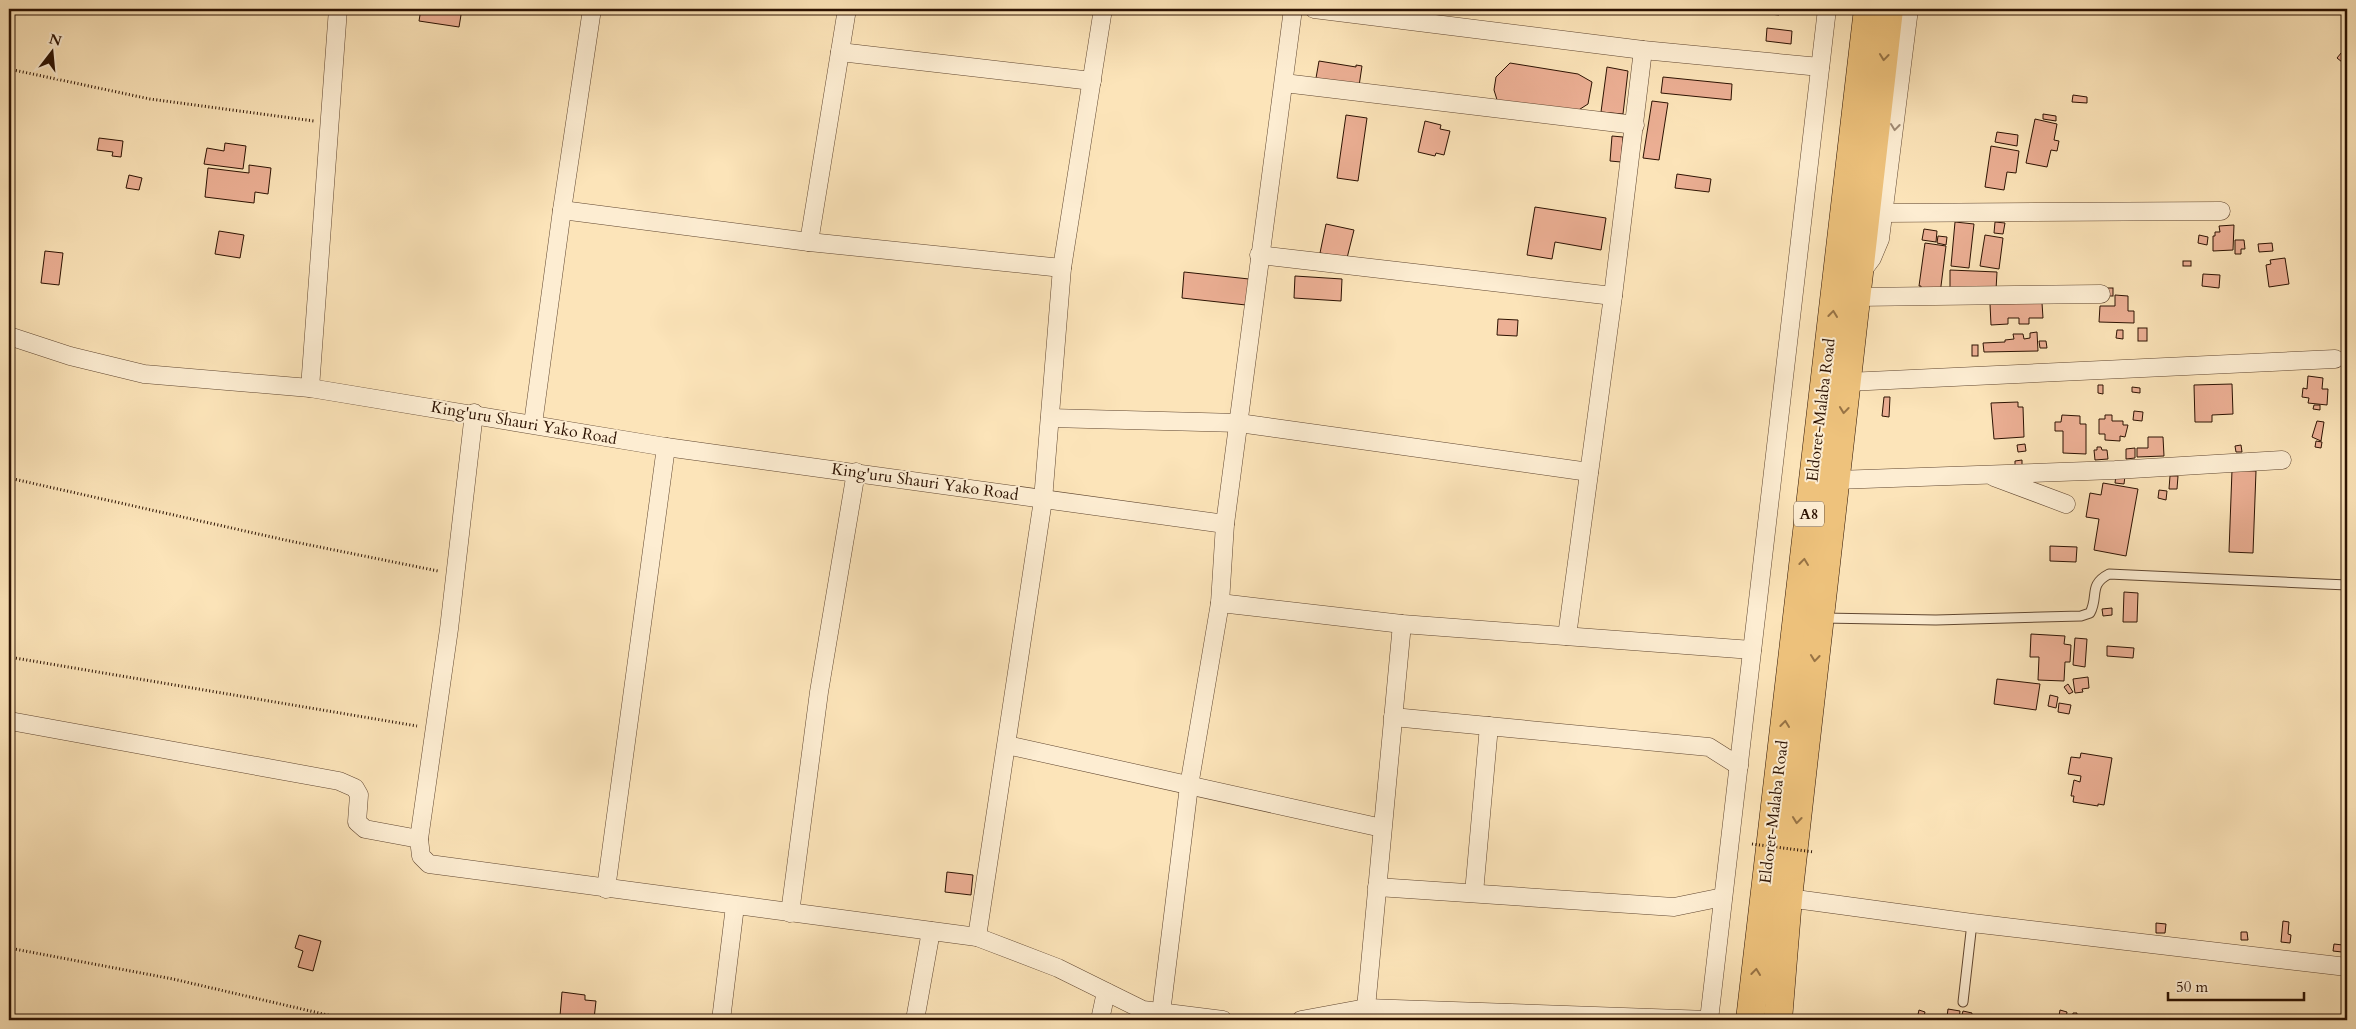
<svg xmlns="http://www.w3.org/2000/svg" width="2356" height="1029" font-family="Cardo,serif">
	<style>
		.building { fill: #ecaf94; stroke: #2c1202 }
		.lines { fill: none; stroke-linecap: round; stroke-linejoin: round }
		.lane-casing { stroke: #604630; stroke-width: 11 }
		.street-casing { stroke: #604630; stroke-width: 19 }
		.highway-casing { stroke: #2c1202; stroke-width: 29 }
		.path { stroke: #2c1202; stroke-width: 3; stroke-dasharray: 1 2.5; stroke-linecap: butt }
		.lane { stroke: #fdedd2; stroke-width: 9 }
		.street { stroke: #fdedd2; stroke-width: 18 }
		.highway { stroke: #eec27c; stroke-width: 28 }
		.path-bridge { stroke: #2c1202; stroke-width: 3; stroke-dasharray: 1 2.5; stroke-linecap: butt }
		.oneway { stroke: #977345 }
		.oneway2 { stroke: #9f8a74 }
		.labels { text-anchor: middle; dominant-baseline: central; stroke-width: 4; stroke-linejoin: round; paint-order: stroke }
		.shield { fill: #fdedd2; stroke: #6b5440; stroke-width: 1 }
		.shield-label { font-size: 15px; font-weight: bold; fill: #2c1202 }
		.street-label { font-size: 16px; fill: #2c1202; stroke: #fdedd2 }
	</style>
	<rect width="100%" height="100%" fill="#fce4b9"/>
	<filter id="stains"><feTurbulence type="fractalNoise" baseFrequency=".004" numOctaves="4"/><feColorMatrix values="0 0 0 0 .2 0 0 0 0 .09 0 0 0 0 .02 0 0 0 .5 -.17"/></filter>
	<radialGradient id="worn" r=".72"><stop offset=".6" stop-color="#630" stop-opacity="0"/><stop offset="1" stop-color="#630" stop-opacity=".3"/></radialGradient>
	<g class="building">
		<path d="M421 9H462L459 27 419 21Z"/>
		<path d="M1724 9H1780L1779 15Z"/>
		<path d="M1767 28 1792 31 1791 44 1766 41Z"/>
		<path d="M2346 47 2347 48V66L2337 58Z"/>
		<path d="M1319 61 1356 67V65L1362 66 1359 86 1316 78Z"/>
		<path d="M1510 63 1578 74 1592 82 1588 104 1577 111 1498 103 1494 90 1496 77Z"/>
		<path d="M1607 67 1628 71 1623 114 1601 112Z"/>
		<path d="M1663 77 1732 84 1731 100 1661 93Z"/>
		<path d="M2073 95 2087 97V103L2072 102Z"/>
		<path d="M1652 101 1668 103 1659 160 1643 158Z"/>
		<path d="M2043 114 2056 116V121L2043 119Z"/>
		<path d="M1346 115 1367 118 1358 181 1337 178Z"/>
		<path d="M2035 119 2057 124 2054 140 2059 141 2057 151 2051 150 2047 167 2026 163Z"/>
		<path d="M1425 121 1441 125 1440 129 1450 131 1444 155 1436 153 1435 156 1418 152Z"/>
		<path d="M1997 132 2018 135 2017 146 1995 142Z"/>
		<path d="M1612 136 1623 137 1621 162 1610 161Z"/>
		<path d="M99 138 123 141 121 157 112 156 113 152 97 150Z"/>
		<path d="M225 143 246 146 243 169 204 164 207 148 224 151Z"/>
		<path d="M1991 146 2019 151 2016 173 2007 172 2004 190 1985 187Z"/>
		<path d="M249 165 271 168 268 194 255 192 254 203 205 197 208 168 249 173Z"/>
		<path d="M1677 174 1711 179 1709 192 1675 188Z"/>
		<path d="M129 175 142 178 139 190 126 188Z"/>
		<path d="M1535 207 1606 218 1601 250 1555 242 1552 259 1527 255Z"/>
		<path d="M1955 222 1974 224 1969 268 1951 266Z"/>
		<path d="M1995 222 2005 223 2003 234 1994 233Z"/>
		<path d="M1326 224 1354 230 1347 258 1320 253Z"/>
		<path d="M2234 225 2233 250 2213 251V236H2215V232H2220L2219 226Z"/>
		<path d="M1924 229 1937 231 1936 242 1922 240Z"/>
		<path d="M219 231 244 235 240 258 215 254Z"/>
		<path d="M1985 235 2003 238 1999 269 1980 266Z"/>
		<path d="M2199 235 2208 237 2207 245 2198 243Z"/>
		<path d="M1938 236 1947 237 1946 245 1937 243Z"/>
		<path d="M2235 240H2244L2245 249H2241V254H2235Z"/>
		<path d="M1925 243 1946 246 1940 294 1921 291V286H1919Z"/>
		<path d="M2272 243 2273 251 2259 252 2258 244Z"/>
		<path d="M45 251 63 253 59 285 41 283Z"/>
		<path d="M2285 258 2289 284 2269 287 2266 265 2271 264 2270 260Z"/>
		<rect x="2183" y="261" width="8" height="5"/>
		<path d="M1950 270 1997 272 1996 290 1950 289Z"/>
		<path d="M1184 272 1249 279 1246 305 1182 298Z"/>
		<path d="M2203 274 2220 275 2219 288 2202 286Z"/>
		<path d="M1295 276 1342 279 1341 301 1294 298Z"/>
		<rect x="2105" y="288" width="8" height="8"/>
		<path d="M2115 295 2128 296V311H2134V323L2099 322 2100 306H2115Z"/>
		<path d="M2042 303 2043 318H2029V324H2019V318H2008V324L1991 325 1990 304Z"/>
		<path d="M1498 319 1518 320 1517 336 1497 335Z"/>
		<rect x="2138" y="328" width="9" height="13"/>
		<path d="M2117 330H2123V339L2116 338Z"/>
		<path d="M2037 332 2038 351 1984 352 1983 343 2005 342V340L2014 339 2013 334H2023L2024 339 2030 338V333Z"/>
		<path d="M2039 341H2046L2047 348H2040Z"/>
		<rect x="1972" y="345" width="6" height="11"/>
		<path d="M2308 376 2323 378 2322 389H2328L2327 405 2308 403 2309 398 2302 397 2303 388 2307 389Z"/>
		<path d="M2232 384 2233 414 2212 415V422H2195L2194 385Z"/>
		<path d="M2098 385H2103V394L2098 393Z"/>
		<path d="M2132 387 2140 388V393L2132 392Z"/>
		<path d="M1884 397H1890L1889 417 1882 416Z"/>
		<path d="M2018 402V407H2023L2024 437 1994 439 1991 403Z"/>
		<path d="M2314 405H2320V410L2313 409Z"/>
		<path d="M2134 411 2143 412 2142 421 2133 420Z"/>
		<path d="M2062 415 2080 416V424H2086V454L2063 453V431H2055V422H2061Z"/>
		<path d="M2105 415H2112V421H2123V425H2128L2125 437 2120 436V441L2105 440V434H2099V419H2105Z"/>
		<path d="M2317 421 2324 422 2321 441 2312 437Z"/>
		<path d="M2148 437H2163L2164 456 2137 457V448H2148Z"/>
		<path d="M2316 441 2322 442 2321 448 2315 447Z"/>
		<path d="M2025 444 2026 451 2018 452 2017 445Z"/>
		<path d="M2241 445 2242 452H2236L2235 446Z"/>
		<path d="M2097 447H2101L2102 450H2107L2108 459 2095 460 2094 450H2097Z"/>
		<path d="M2135 448V458L2126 459V449Z"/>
		<path d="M2022 460V465L2015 466V461Z"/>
		<path d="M2232 470 2256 471 2253 553 2229 552Z"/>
		<path d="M2116 475 2125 476 2124 484 2115 483Z"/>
		<path d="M2170 476H2178L2177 489H2169Z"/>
		<path d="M2103 483 2138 489 2126 556 2094 550 2099 519 2086 517 2090 493 2101 495Z"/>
		<path d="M2159 490 2167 491 2166 500 2158 498Z"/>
		<path d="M2050 546 2077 547 2076 562 2050 561Z"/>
		<path d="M2124 592 2138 593 2137 622H2123Z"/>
		<path d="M2112 608V615L2103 616 2102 609Z"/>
		<path d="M2031 634 2065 636 2064 644 2071 645 2070 662H2065L2064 681 2038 680 2039 657H2030Z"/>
		<path d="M2075 638 2087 639 2085 667 2073 665Z"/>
		<path d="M2107 646 2134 648 2133 658 2107 656Z"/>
		<path d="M2088 677 2089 688 2082 689 2083 692 2075 693 2073 679Z"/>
		<path d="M1997 679 2040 684 2036 710 1994 704Z"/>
		<path d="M2068 684 2073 692 2069 694 2064 687Z"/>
		<path d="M2050 695 2058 697 2056 708 2048 706Z"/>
		<path d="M2059 703 2071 705 2069 714 2058 712Z"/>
		<path d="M2081 753 2112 758 2104 805 2098 804V806L2073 802 2074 796H2071L2074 780 2080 782 2081 776 2068 774 2071 757 2080 758Z"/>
		<path d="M947 872 973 875 971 895 945 892Z"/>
		<path d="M2283 921 2289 922 2288 934 2291 935 2290 943 2281 942Z"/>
		<path d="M2156 923 2166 924 2165 933H2156Z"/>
		<path d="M2241 932H2247L2248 940H2241Z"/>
		<path d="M299 935 321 941 313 971 298 967 303 951 295 948Z"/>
		<path d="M2334 944 2343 945 2342 952 2333 951Z"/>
		<path d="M562 992 585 995V1000L596 1001 594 1019 560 1016Z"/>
		<path d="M1948 1009 1960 1011 1959 1019 1947 1017Z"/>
		<path d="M1919 1010 1925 1012 1923 1020 1917 1019Z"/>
		<path d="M2060 1010 2067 1012 2066 1018 2059 1016Z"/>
		<path d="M1963 1011 1972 1013 1971 1020 1961 1019Z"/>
		<path d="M2073 1013H2077L2076 1020H2072Z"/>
	</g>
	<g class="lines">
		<defs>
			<g id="lane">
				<path d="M1823 618 1936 620 2081 616 2090 613C2099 596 2088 585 2109 574L2347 585"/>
				<path d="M1963 1002 1972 923"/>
			</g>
			<g id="street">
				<path d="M1314 9 1643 50 1820 67"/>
				<path d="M840 52 1092 81"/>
				<path d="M1284 83 1635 125"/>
				<path d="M562 210 809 242 1062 268"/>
				<path d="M1883 213 2221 211"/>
				<path d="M809 242 847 9"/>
				<path d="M1259 255 1613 296"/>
				<path d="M1863 270 1872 258 1880 239 1909 9"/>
				<path d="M1857 297 2101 294"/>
				<path d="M9 336 70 356 144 374 310 388 666 447 1225 524"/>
				<path d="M1847 382 2335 359"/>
				<path d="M310 388 338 9"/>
				<path d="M474 413 449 629 419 839 421 856 429 864 977 937 1058 968 1143 1010 1223 1020"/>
				<path d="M1050 418 1239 423 1589 472"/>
				<path d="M533 424 562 210 592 9"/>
				<path d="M1994 477 2066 504"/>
				<path d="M1836 480 2115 470 2282 460"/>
				<path d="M1220 603 1402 624 1752 650"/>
				<path d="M1567 636 1613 296 1643 50"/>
				<path d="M1393 717 1709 747 1739 766"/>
				<path d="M10 721 339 781 355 788 359 795 357 822 365 829 419 839"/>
				<path d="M1007 745 1382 828"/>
				<path d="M1377 887 1674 907 1723 897"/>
				<path d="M606 889 666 447"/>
				<path d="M1474 893 1489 726"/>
				<path d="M1788 898 1972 923 2347 967"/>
				<path d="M790 913 819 692 856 472"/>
				<path d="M977 937 1043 500 1062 268 1103 9"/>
				<path d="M1366 1008 1402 624"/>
				<path d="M1161 1013 1189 786 1220 603 1225 524 1293 9"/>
				<path d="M721 1020 735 906"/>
				<path d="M915 1020 931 931"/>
				<path d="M1100 1020 1106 992"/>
				<path d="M1301 1020 1366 1008 1709 1020"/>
				<path d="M1709 1020 1827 9"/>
			</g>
			<g id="highway">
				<path d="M1750 1020 1868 9"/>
				<path d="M1778 1020 1788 898 1889 9"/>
			</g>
		</defs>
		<use href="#lane" class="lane-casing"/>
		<use href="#street" class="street-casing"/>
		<use href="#highway" class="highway-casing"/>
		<g class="path">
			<path d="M9 69 150 99 314 121"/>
			<path d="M9 478 285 540 438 571"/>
			<path d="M9 657 417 726"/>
			<path d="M9 948 173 979 349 1020"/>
		</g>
		<use href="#lane" class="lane"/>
		<use href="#street" class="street"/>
		<use href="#highway" class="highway"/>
		<path class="path-bridge" d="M1752 844 1814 852"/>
	</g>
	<defs><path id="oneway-chevron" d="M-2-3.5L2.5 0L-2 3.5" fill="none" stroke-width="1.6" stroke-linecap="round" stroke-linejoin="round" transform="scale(1.25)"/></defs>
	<g class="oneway">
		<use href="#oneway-chevron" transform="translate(1884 57) rotate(96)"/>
		<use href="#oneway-chevron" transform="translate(1833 314) rotate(-83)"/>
		<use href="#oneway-chevron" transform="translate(1844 410) rotate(96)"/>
		<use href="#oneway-chevron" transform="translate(1804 562) rotate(-83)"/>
		<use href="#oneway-chevron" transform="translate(1815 658) rotate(96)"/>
		<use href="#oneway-chevron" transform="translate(1785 724) rotate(-83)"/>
		<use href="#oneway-chevron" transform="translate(1797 820) rotate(96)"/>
		<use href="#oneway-chevron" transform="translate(1756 972) rotate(-83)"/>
	</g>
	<use class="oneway2" href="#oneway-chevron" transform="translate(1895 127) rotate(97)"/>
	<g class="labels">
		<rect class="shield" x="1794" y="501.5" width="30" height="25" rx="4"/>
		<g class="shield-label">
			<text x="1809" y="514">A8</text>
		</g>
		<g class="street-label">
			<text transform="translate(1821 410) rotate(-83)">Eldoret-Malaba Road</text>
			<text transform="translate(524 423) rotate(10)">King'uru Shauri Yako Road</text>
			<text transform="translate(925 482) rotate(8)">King'uru Shauri Yako Road</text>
			<text transform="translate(1774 812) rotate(-83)">Eldoret-Malaba Road</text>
		</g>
	</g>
	<rect width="2356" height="1029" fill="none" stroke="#fce4b9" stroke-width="30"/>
	<rect x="10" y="10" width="2336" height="1009" fill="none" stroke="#2c1202" stroke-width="2.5"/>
	<rect x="15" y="15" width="2326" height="999" fill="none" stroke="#2c1202"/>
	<g transform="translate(52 52) rotate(16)" stroke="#fdedd2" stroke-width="4" paint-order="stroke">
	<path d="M0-4L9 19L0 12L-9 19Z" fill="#2c1202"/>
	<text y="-8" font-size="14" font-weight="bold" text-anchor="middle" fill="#2c1202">N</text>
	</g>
	<path d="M2168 992v8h136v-8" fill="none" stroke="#2c1202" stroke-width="2.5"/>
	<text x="2176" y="992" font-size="15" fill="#2c1202" stroke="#fdedd2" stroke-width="4" paint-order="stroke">50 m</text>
	<rect width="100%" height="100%" filter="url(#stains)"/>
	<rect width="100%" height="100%" fill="url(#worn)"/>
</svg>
